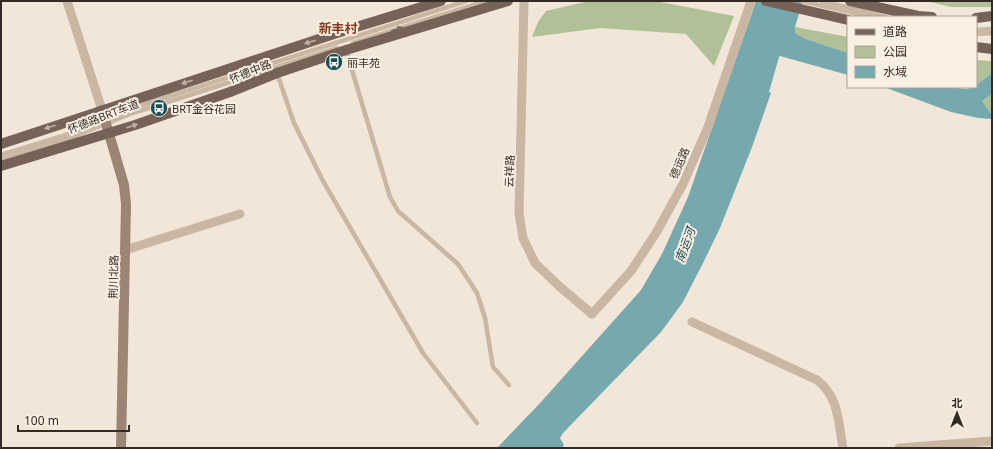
<svg xmlns="http://www.w3.org/2000/svg" width="993" height="449" font-family="'Noto Sans','Noto Sans SC',sans-serif">
	<style>
		.green { fill: #b0c097 }
		.water { fill: #76a9ae }
		.lines { fill: none; stroke-linecap: round; stroke-linejoin: round }
		.lane { stroke: #c9b6a3; stroke-width: 4.5 }
		.street { stroke: #c9b6a3; stroke-width: 9 }
		.secondary { stroke: #9c8575; stroke-width: 10 }
		.primary { stroke: #766256; stroke-width: 10 }
		.oneway { fill: #776a5e }
		.oneway2 { fill: #beb0a4 }
		.labels { text-anchor: middle; dominant-baseline: central; stroke-width: 4; stroke-linejoin: round; paint-order: stroke }
		.poi-label { font-size: 11px; fill: #342b25; stroke: #f9f0e3; text-anchor: start }
		.street-label { font-size: 11px; fill: #342b25; stroke: #f9f0e3 }
		.water-label { font-size: 12px; font-style: italic; fill: #1b4e55; stroke: #f9f0e3 }
		.quarter-label { font-size: 13px; font-weight: bold; fill: #833b1e; stroke: #f9f0e3 }
	</style>
	<rect width="100%" height="100%" fill="#f1e6d7"/>
	<g class="green">
		<path d="M589 1H655L734 16 714 66 686 34 600 28 532 37 538 22 546 11Z"/>
		<path d="M926 1H992V7H951Z"/>
		<path d="M795 27 848 37V53L806 39 795 33Z"/>
		<path d="M976 60 992 61V73L976 85Z"/>
		<path d="M992 94V115L982 101Z"/>
	</g>
	<g class="water">
		<path d="M756 1H803L795 27V33L806 39 848 53V75L780 56 779 57 769 92 771 93 752 147 720 228 704 261 683 302 661 332 563 433 560 438 564 445 562 448H497L541 402 641 290 662 254 688 197Z"/>
		<path d="M992 73V94L982 101 992 115V119L978 118 951 112 884 87H950L966 89 976 87V85Z"/>
	</g>
	<g class="lines">
		<g class="lane">
			<path d="M802 1 870 17"/>
			<path d="M822 1 885 17"/>
			<path d="M976 30 992 29"/>
			<path d="M976 34 992 33"/>
			<path d="M353 43 486 1"/>
			<path d="M346 50 390 197 398 211 458 264 477 293 485 318 493 367 509 385"/>
			<path d="M277 73 294 123 323 181 423 353 477 423"/>
			<path d="M1 155 69 134 130 109 466 1"/>
			<path d="M1 160 70 138 133 113 337 48"/>
		</g>
		<g class="street">
			<path d="M67 1 102 110"/>
			<path d="M524 1 519 213 523 238 535 263 559 286 592 314 631 271 656 233 683 184 708 127 751 1"/>
			<path d="M125 250 240 214"/>
			<path d="M692 322 817 380C839 397 838 421 843 448"/>
			<path d="M899 448 992 441"/>
		</g>
		<path class="secondary" d="M102 110 124 185 126 204 121 448"/>
		<g class="primary">
			<path d="M766 1 848 20"/>
			<path d="M850 1 918 16 932 17"/>
			<path d="M976 18 992 16"/>
			<path d="M976 47 992 49"/>
			<path d="M1 144 340 32 441 1"/>
			<path d="M1 166 135 125 230 92 277 73 346 50 508 1"/>
		</g>
	</g>
	<defs><path id="oneway-solid" d="M-6-.8H1V-3.2L6.5 0L1 3.2V.8H-6Z"/></defs>
	<use class="oneway" href="#oneway-solid" transform="translate(397 29) rotate(-18)"/>
	<g class="oneway2">
		<use href="#oneway-solid" transform="translate(310 42) rotate(162)"/>
		<use href="#oneway-solid" transform="translate(187 82) rotate(162)"/>
		<use href="#oneway-solid" transform="translate(132 126) rotate(-18)"/>
		<use href="#oneway-solid" transform="translate(50 127) rotate(162)"/>
	</g>
	<defs>
		<symbol id="bus-disc" viewBox="-11 -11 22 22"><circle r="9.5" fill="#1b4e55" stroke="#f9f0e3"/><path d="M-5-6H5V4H4V6H2V4H-2V6H-4V4H-5ZM-3.5-4V0h7V-4ZM-3.5 1.2v1.5H-2V1.2ZM2 1.2v1.5H3.5V1.2Z" fill="#fff"/></symbol>
	</defs>
	<g fill-rule="evenodd">
		<use href="#bus-disc" x="324" y="52" width="20" height="20"/>
		<use href="#bus-disc" x="149" y="98" width="20" height="20"/>
	</g>
	<g class="labels">
		<g class="poi-label">
			<text x="347" y="62">丽丰苑</text>
			<text x="172" y="108">BRT金谷花园</text>
		</g>
		<g class="street-label">
			<text transform="translate(250 71) rotate(-22)">怀德中路</text>
			<text transform="translate(103 116) rotate(-21)">怀德路BRT车道</text>
			<text transform="translate(679 163) rotate(-66)">德运路</text>
			<text transform="translate(509 171) rotate(-88)">云祥路</text>
			<text transform="translate(113 277) rotate(-89)">荆川北路</text>
		</g>
		<g class="water-label">
			<text transform="translate(685 245) rotate(-70)">南运河</text>
		</g>
		<g class="quarter-label">
			<text x="338" y="28">新丰村</text>
		</g>
	</g>
	<rect width="993" height="449" fill="none" stroke="#342b25" stroke-width="4"/>
	<rect x="847" y="16" width="130" height="72" fill="#f9f0e3" stroke="#aaa197"/>
	<rect x="855" y="29" width="20" height="6" fill="#766256" stroke="#aaa197"/>
	<text x="883" y="36" font-size="12" fill="#342b25">道路</text>
	<rect x="855" y="46" width="20" height="12" fill="#b0c097" stroke="#aaa197"/>
	<text x="883" y="56" font-size="12" fill="#342b25">公园</text>
	<rect x="855" y="66" width="20" height="12" fill="#76a9ae" stroke="#aaa197"/>
	<text x="883" y="76" font-size="12" fill="#342b25">水域</text>
	<g transform="translate(957 413)" stroke="#f9f0e3" stroke-width="3" paint-order="stroke">
	<path d="M0-3L7 15L0 10L-7 15Z" fill="#342b25"/>
	<text y="-6" font-size="11" font-weight="bold" text-anchor="middle" fill="#342b25">北</text>
	</g>
	<path d="M18 425v6h111v-6" fill="none" stroke="#342b25" stroke-width="2"/>
	<text x="24" y="425" font-size="12" fill="#342b25" stroke="#f9f0e3" stroke-width="3" paint-order="stroke">100 m</text>
</svg>
